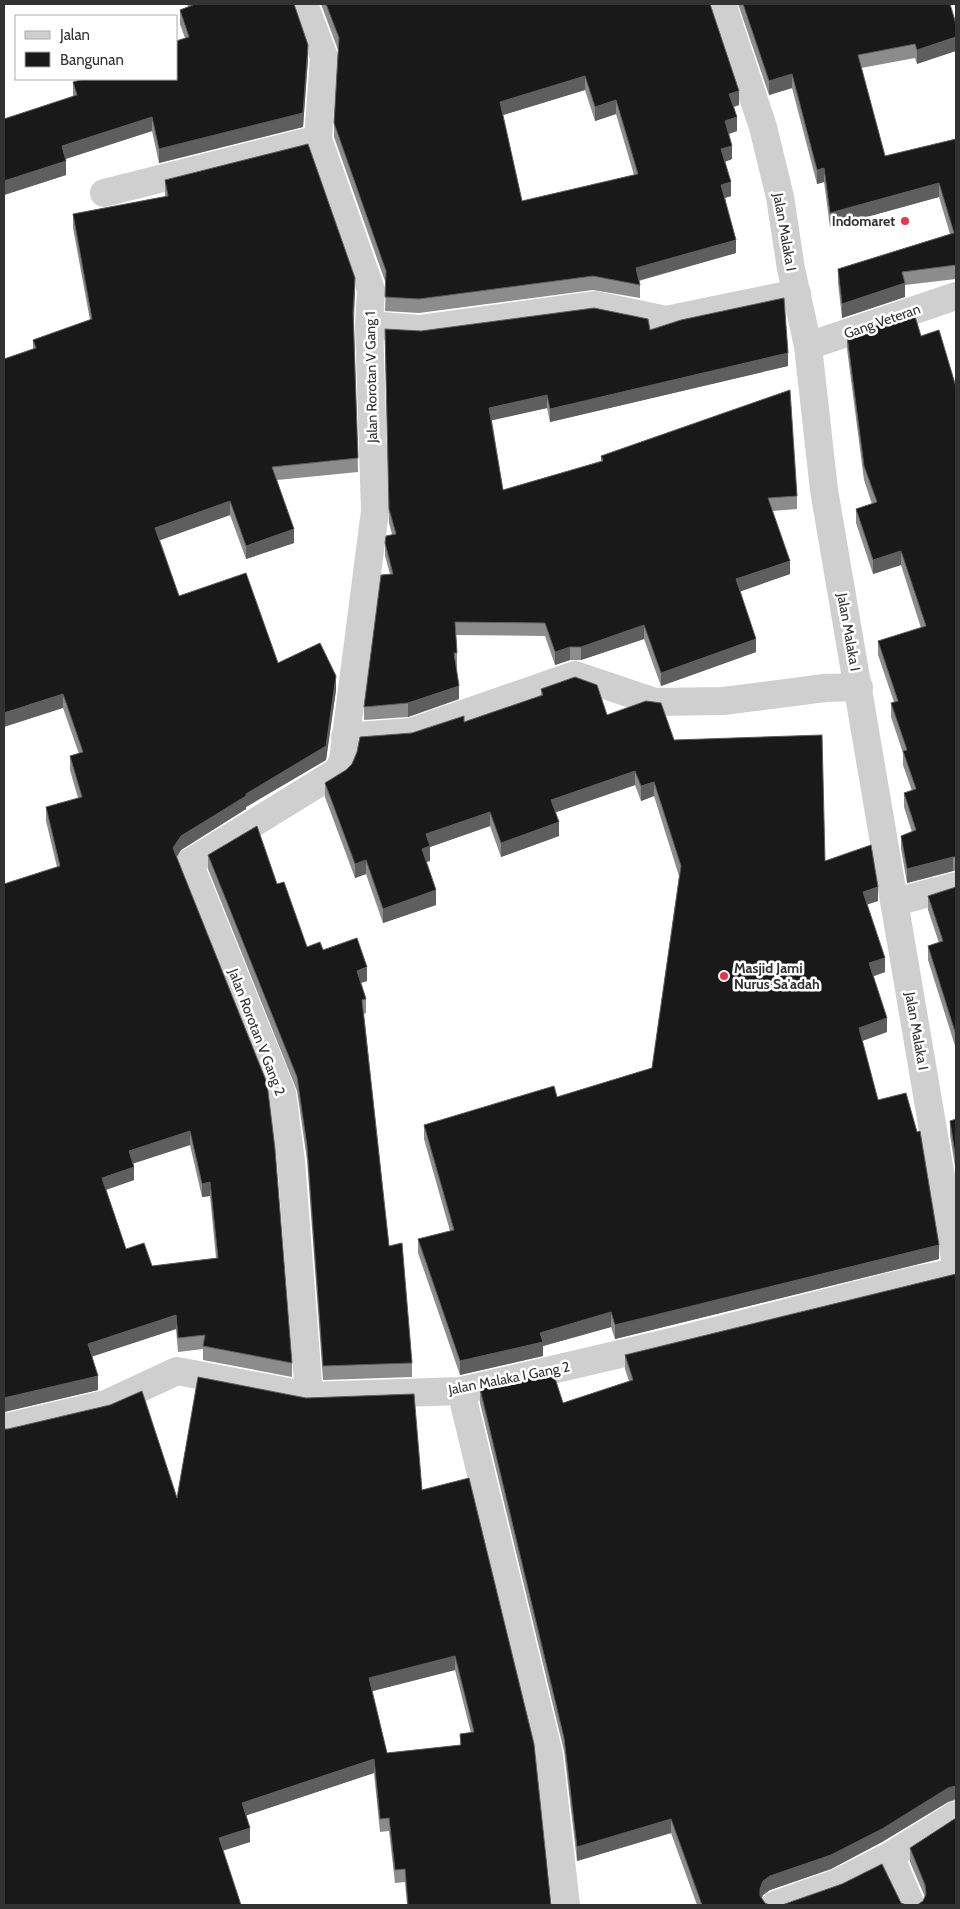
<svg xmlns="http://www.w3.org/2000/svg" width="960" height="1909" font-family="Cabin,sans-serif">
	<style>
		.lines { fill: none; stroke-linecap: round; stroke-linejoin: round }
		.minor { stroke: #cfcfcf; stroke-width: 28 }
		.wall { fill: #8c8c8c; fill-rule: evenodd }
		.shaded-wall { fill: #5e5e5e }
		.building { fill: #191919; stroke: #5e5e5e; fill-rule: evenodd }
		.poi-dot { fill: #e73547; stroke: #fff; stroke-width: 2 }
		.labels { text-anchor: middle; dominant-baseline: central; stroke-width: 5; stroke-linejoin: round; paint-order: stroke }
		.poi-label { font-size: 14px; font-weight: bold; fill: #323232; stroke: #fff; text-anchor: end }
		.street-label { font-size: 14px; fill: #323232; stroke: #fff }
	</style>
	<rect width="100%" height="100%" fill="#fff"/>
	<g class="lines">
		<g class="minor">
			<path d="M304 4 324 57 318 139 371 290 369 325 375 511 343 760 338 771 189 863 282 1093 291 1161 309 1396"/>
			<path d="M722 4 763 127 780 197 791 269 808 346 824 490 956 1265"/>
			<path d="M104 193 318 139"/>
			<path d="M369 325 419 329 595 305 666 320 797 293"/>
			<path d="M808 346 956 296"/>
			<path d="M345 737 411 732 575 675 655 702 723 701 825 688 859 687"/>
			<path d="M895 902 956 886"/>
			<path d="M461 1391 549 1755 566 1905"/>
			<path d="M4 1428 106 1404 177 1371 309 1396 461 1391 676 1341 912 1281 956 1272"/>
			<path d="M890 1856 911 1905"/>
			<path d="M775 1905 837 1883 890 1856 956 1815"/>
		</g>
	</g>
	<g class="wall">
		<path d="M187 4H294L308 59 303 127 159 163 152 131 66 159V175L4 195V119L73 97V82L176 79 185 38 180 24V10L188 7Z"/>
		<path d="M321 4H710L739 105 734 107 737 131 729 134 732 159 725 162 731 196 725 198 736 253 639 281 640 285V298L593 290 419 313 385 311 386 284 334 137V123L338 50ZM585 90 595 121 616 114 634 175 522 201 503 115Z"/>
		<path d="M738 4H950L917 64 915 58 861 68 885 156 956 139V279L905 285V297L842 318 838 283V269L950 234 939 197 830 227 824 182 817 184 792 88 769 95Z"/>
		<path d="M165 180 355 292 354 320 358 472 277 480 294 543 246 559 230 515 160 540 179 596 278 663 336 690 326 760 246 807V809L181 850 177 857 292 1363V1377L203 1360V1349L178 1352 176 1329 92 1356 98 1390 4 1412 57 867 46 821V807L78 798 70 770V756L79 754 63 708 33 348V340L90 320 73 228V214L165 197ZM190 1145 202 1197 210 1196 216 1258 152 1266 126 1249 106 1190 134 1180 133 1163Z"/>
		<path d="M650 330 788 366 550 422 547 408 492 420 503 490 601 461V456L797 496V509L772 511 790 574 740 591 756 652 661 686 644 639 581 660H570L555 665 545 636 456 635 457 653V667H456L459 699 408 717 364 720V707L390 574 385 556V543L392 534 389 523 385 342 421 331Z"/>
		<path d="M847 336H921L956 387V871H953L907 883 901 849V836L912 832 904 807V793L912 791 903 765V753L891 717V703L894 702 878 655V641L921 628 901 565 873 574 856 523V509L872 504 864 480 847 349Z"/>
		<path d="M541 689 674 740 825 861 878 901 867 904 885 972 873 976 887 1032 862 1041 878 1100 939 1259 615 1339 611 1327 543 1346V1356L460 1375 418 1253V1239L450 1231 424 1139V1125L557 1097 652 1068 679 876 654 796 641 801 635 785 556 812 559 836 501 857 490 826 430 847V861L426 862 436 905 383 923 366 874 355 878 325 797V783L412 733 464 722 541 696Z"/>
		<path d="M208 855 277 884 307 947 323 950 367 981 361 983 366 999V1013L364 1014 389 1246 412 1363V1377L323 1380 307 1160 297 1091 208 869Z"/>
		<path d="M956 887V1049L928 960V946L939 943 928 910V896Z"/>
		<path d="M956 1119V1173L950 1135V1121Z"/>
		<path d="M956 1274V1800L948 1802 882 1842 831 1869 770 1890 763 1895 762 1898 765 1903 769 1905H697L671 1833 577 1861 564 1751 480 1403V1389L563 1403 629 1381 625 1369V1355Z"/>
		<path d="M422 1490 551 1905H407L405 1882 395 1883 389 1831 380 1832 374 1773 246 1815 250 1842 223 1850 4 1905 177 1498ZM455 1670 471 1733 460 1734V1745L387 1753 372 1691Z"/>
		<path d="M956 1818V1905H917L923 1901 925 1897 910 1862V1848Z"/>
	</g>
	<g class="shaded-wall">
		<path d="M956 37V51L917 64V50Z"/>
		<path d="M308 45V59L303 127 159 163V149Z"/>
		<path d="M792 74V88L769 95V81Z"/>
		<path d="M585 76V90L500 116V102Z"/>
		<path d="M739 91V105L729 108V94Z"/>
		<path d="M616 100V114L595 121V107Z"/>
		<path d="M152 117V131L62 160V146Z"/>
		<path d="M737 117V131L725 135V121Z"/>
		<path d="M732 146V159L721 163V149Z"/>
		<path d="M66 161V175L4 195V181Z"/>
		<path d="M824 168V182L817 184V170Z"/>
		<path d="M731 182V196L721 199V185Z"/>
		<path d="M939 183V197L830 227V213Z"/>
		<path d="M736 240V253L636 281V268Z"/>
		<path d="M355 278V292L353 326V312Z"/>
		<path d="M905 283V297L842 318V304Z"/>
		<path d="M788 353V366L550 422V409Z"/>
		<path d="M547 395V408L489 421V408Z"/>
		<path d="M230 501V515L155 542V528Z"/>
		<path d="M294 529V543L246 559V546Z"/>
		<path d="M901 551V565L873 574V560Z"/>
		<path d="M790 561V574L736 593V579Z"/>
		<path d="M644 625V639L581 660V647Z"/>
		<path d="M756 639V652L661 686V673Z"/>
		<path d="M570 647V660L555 665V652Z"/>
		<path d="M336 676V690L326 760 246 807V809L181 850 173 862V848L181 836 246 794Z"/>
		<path d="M459 686V699L408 717V703Z"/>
		<path d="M63 694V708L4 727V713Z"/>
		<path d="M635 771V785L551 814V800Z"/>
		<path d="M654 782V796L641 801V786Z"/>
		<path d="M490 812V826L430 847V861L422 863V849L426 834Z"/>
		<path d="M559 822V836L501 857V843Z"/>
		<path d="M953 857V871L907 883V869Z"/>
		<path d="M366 860V874L355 878V864Z"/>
		<path d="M878 887V901L863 906V892Z"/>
		<path d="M436 890V905L383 923V909Z"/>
		<path d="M885 958V972L869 978V963Z"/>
		<path d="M367 967V981L357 984V971Z"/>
		<path d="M887 1018V1032L859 1042V1028Z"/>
		<path d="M190 1131V1145L129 1165V1151Z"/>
		<path d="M134 1167V1180L102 1191V1178Z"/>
		<path d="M210 1182V1196L202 1197V1184Z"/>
		<path d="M939 1245V1259L615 1339V1325Z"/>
		<path d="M611 1312V1327L543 1346V1356L460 1375V1361L540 1333Z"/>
		<path d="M176 1315V1329L88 1358V1344Z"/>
		<path d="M98 1376V1390L4 1412V1398Z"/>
		<path d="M455 1656V1670L369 1692V1678Z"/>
		<path d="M374 1759V1773L242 1817V1803Z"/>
		<path d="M955 1786V1799L948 1802 882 1842 831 1869 770 1890 763 1895 760 1903V1889L763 1881 770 1876 948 1788Z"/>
		<path d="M671 1819V1833L577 1861V1847Z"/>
		<path d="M250 1828V1842L219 1852V1838Z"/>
	</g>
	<g class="building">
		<path d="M192 4H294L308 45 303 113 159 149 152 117 62 146 66 161 4 181V119L77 95 73 82 84 79H176V41L189 37 180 10 193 5Z"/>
		<path d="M326 4H710L739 91 729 94 737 117 725 121 732 146 721 149 731 182 721 185 736 240 636 268 640 285 593 276 419 299 385 297 386 271 334 123 339 38ZM585 76 595 107 616 100 638 174 522 201 500 102Z"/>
		<path d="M743 4H950L956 24V37L917 50 915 44 858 55 885 156 956 139V265L902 272 905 283 842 304 838 269 954 233 939 183 830 213 824 168 817 170 792 74 769 81Z"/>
		<path d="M308 144 355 278 353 312 358 458 272 467 294 529 246 546 230 501 155 528 179 596 246 573 278 663 320 643 336 676 326 746 246 794V796L181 836 173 848 267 1083 275 1149 292 1363 203 1346 205 1335 178 1338 176 1315 88 1344 98 1376 4 1398V884L60 866 46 807 82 797 70 756 83 752 63 694 4 713V359L36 348 33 340 92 319 73 214 168 196 165 180ZM190 1131 202 1184 210 1182 218 1258 152 1266 144 1243 126 1249 102 1178 134 1167 129 1151Z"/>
		<path d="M784 298 788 353 550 409 547 395 489 408 503 490 603 461 601 456 790 390 797 496 768 498 790 561 736 579 756 639 661 673 644 625 581 647H570L555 652 545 623 455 622 457 653H454L459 686 408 703 364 707 381 575 393 574 385 543 386 536 396 534 389 509 385 329 421 331 594 308 648 319 650 330 681 320Z"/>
		<path d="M914 313 921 336 939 330 956 387V857H953L907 869 901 836 916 830 904 793 916 789 903 751 907 750 891 703 898 701 878 641 926 626 901 551 873 560 856 509 877 502 864 466 847 336Z"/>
		<path d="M575 677 597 685 607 715 646 701 661 703 674 740 822 735 825 861 871 845 878 887 863 892 885 958 869 963 887 1018 859 1028 878 1100 906 1093 917 1132 920 1131 939 1245 615 1325 611 1312 540 1333 543 1342 460 1361 418 1239 454 1230 424 1125 554 1086 557 1097 652 1068 681 866 654 782 641 786 635 771 551 800 559 822 501 843 490 812 426 834 430 846 422 849 436 890 383 909 366 860 355 864 325 783 346 770 352 764 357 752 360 737 412 733 464 716V722L543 695 541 689Z"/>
		<path d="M257 826 277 884 284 882 307 947 320 942 323 950 357 938 367 967 357 971 366 999 362 1000 389 1246 402 1243 412 1363 323 1366 307 1146 297 1077 208 855Z"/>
		<path d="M956 887V1035L928 946 943 941 928 896Z"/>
		<path d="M956 1119V1160L950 1121Z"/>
		<path d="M956 1274V1786L948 1788 882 1829 831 1855 770 1876 763 1881 760 1889V1896L765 1903 769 1905H702L671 1819 577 1847 564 1738 480 1389 553 1372 563 1403 633 1380 625 1355Z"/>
		<path d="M198 1377 306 1398 414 1394 422 1490 469 1478 534 1744 551 1905H408L405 1869 395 1870 389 1818 380 1819 374 1759 242 1803 250 1828 219 1838 241 1905H4V1429H8L110 1405 142 1391 177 1498ZM455 1656 474 1732 460 1734 461 1745 387 1753 369 1678Z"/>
		<path d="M956 1818V1905H917L923 1901 926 1894 925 1885 910 1848Z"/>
		<path d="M882 1864 901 1903 906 1905H782L842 1884Z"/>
	</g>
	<g class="poi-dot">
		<circle cx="905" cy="221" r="5"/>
		<circle cx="724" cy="976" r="5"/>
	</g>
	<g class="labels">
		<g class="poi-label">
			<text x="895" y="221">Indomaret</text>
			<text x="734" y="968" text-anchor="start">Masjid Jami<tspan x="734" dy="16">Nurus Sa'adah</tspan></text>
		</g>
		<g class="street-label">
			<text transform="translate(785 232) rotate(80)">Jalan Malaka I</text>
			<text transform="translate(882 321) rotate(-19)">Gang Veteran</text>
			<text transform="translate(371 377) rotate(-91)">Jalan Rorotan V Gang 1</text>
			<text transform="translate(849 632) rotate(80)">Jalan Malaka I</text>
			<text transform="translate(917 1031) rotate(80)">Jalan Malaka I</text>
			<text transform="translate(257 1032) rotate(69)">Jalan Rorotan V Gang 2</text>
			<text transform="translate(509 1378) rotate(-11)">Jalan Malaka I Gang 2</text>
		</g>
	</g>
	<rect width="960" height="1909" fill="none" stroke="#323232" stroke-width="10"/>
	<rect x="15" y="15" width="162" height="65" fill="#ffffff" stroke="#adadad"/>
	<rect x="25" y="31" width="25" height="8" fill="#cfcfcf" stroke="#adadad"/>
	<text x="60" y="40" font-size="15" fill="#323232">Jalan</text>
	<rect x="25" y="52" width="25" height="15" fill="#191919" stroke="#adadad"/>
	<text x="60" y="65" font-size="15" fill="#323232">Bangunan</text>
</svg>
